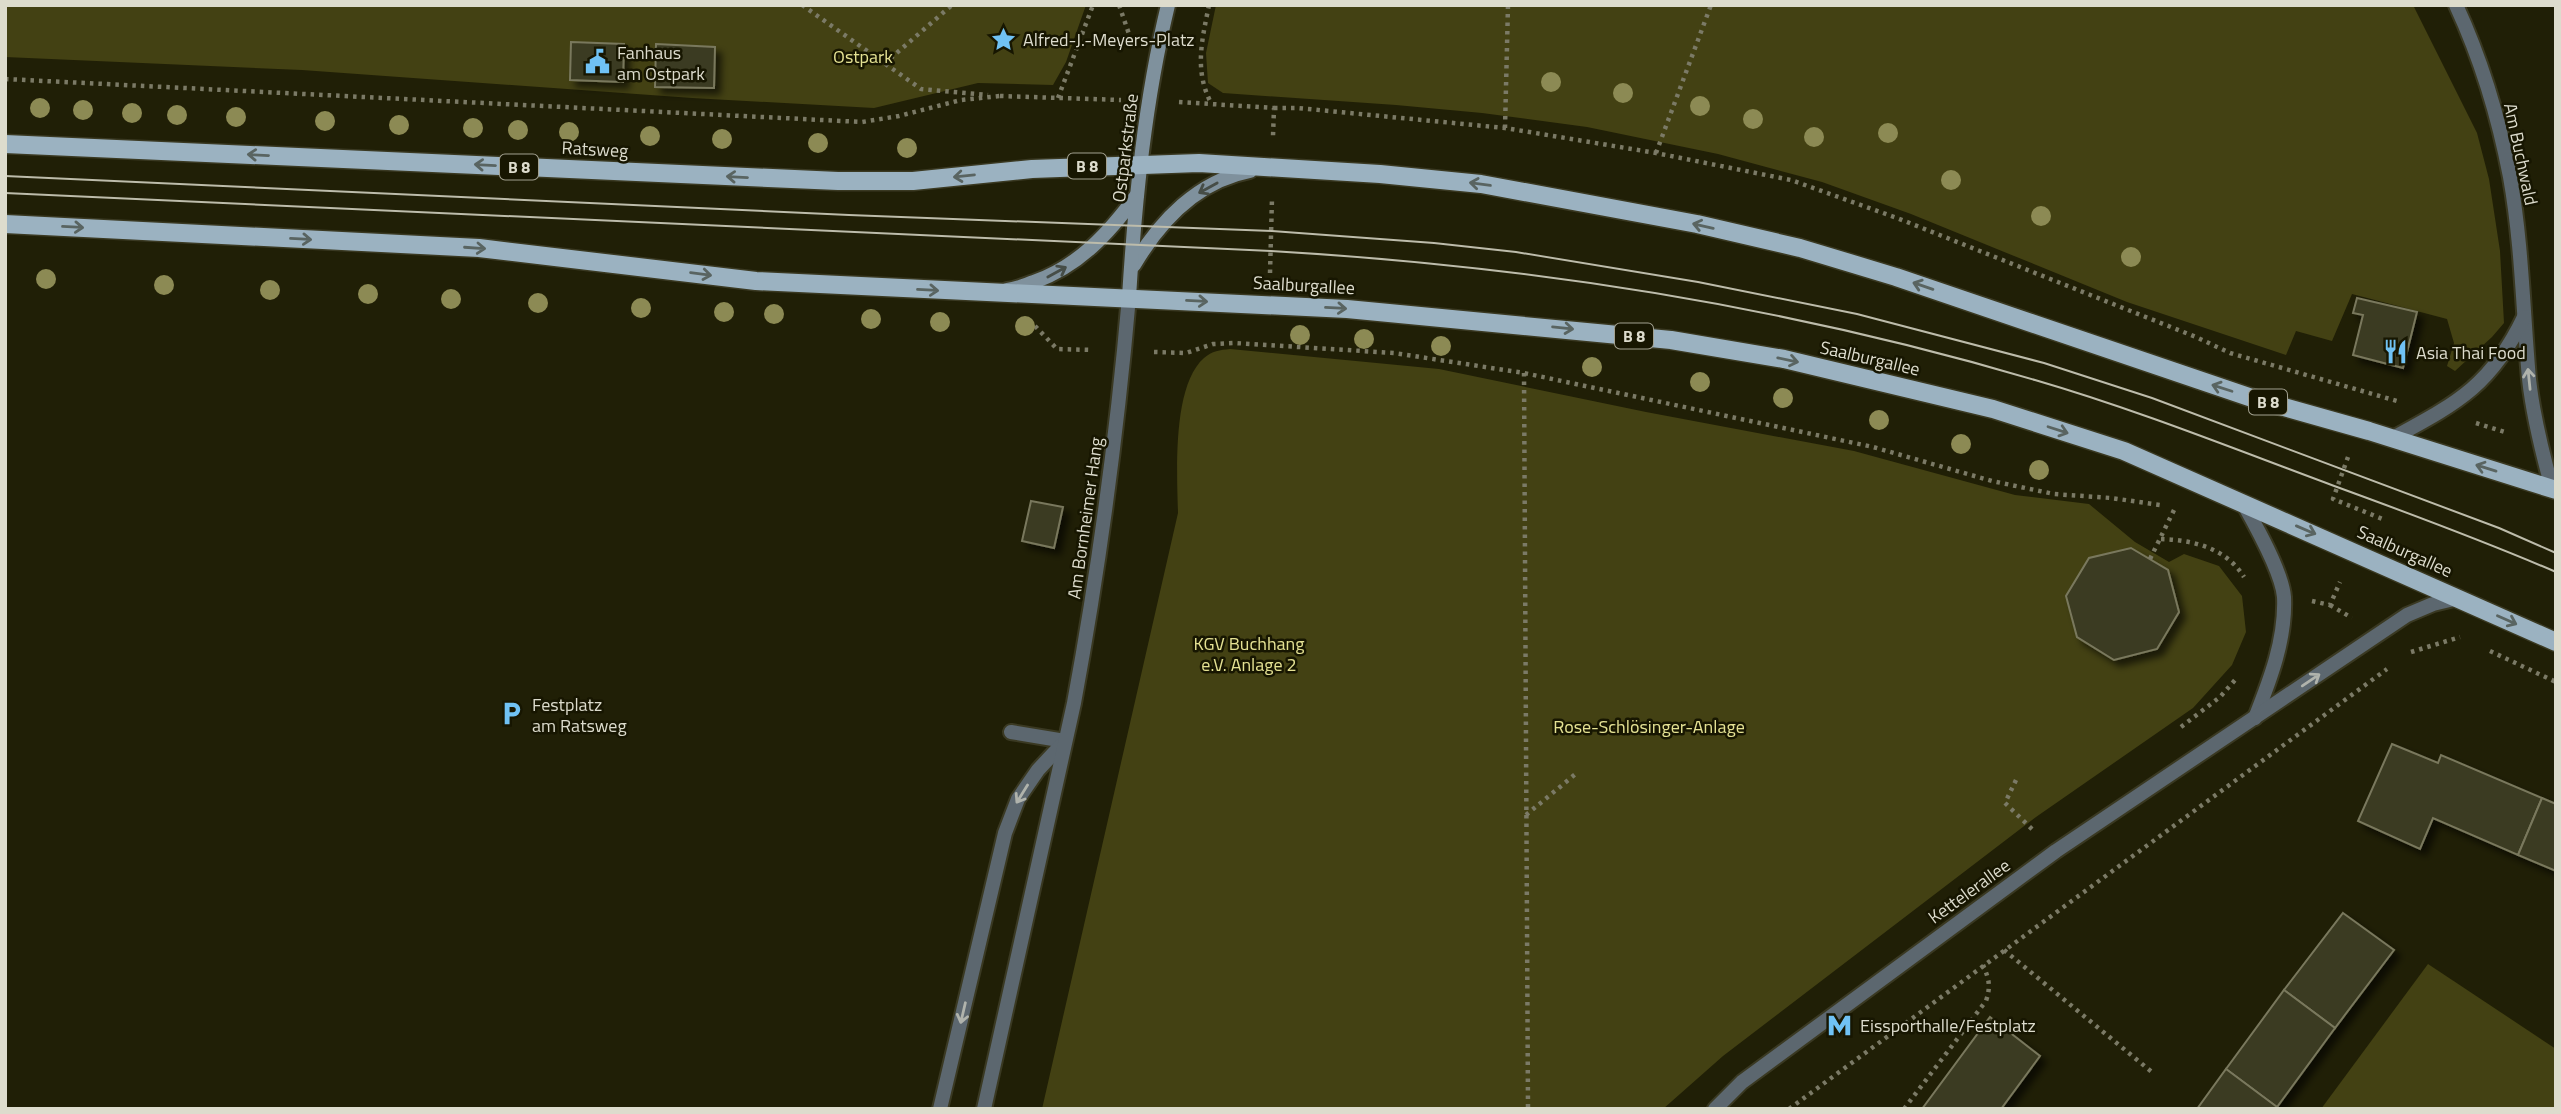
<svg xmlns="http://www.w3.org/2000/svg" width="2561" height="1114" font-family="'Titillium Web',sans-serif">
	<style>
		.green { fill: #434113 }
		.building { fill: #3b3a21; stroke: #79785d; stroke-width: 2; filter: url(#shadow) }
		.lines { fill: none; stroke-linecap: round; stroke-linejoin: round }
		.lane-casing { stroke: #3a3922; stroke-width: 18 }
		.street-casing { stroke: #3a3922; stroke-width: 18 }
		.secondary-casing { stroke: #3a3922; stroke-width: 18 }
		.primary-casing { stroke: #3a3922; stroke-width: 21 }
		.path { stroke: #7b7a66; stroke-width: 4.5; stroke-dasharray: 3.5 5; stroke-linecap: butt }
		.lane { stroke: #5c676f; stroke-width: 14 }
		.street { stroke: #5c676f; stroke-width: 14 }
		.secondary { stroke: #7f919d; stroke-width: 14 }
		.primary { stroke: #9bb2c1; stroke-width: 18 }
		.tram { stroke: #bdbcab; stroke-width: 2 }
		.tree { fill: #8c8a54 }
		.oneway { stroke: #596461 }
		.oneway2 { stroke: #464d47 }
		.oneway3 { stroke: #b0b3ac }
		.labels { text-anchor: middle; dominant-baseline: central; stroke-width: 5; stroke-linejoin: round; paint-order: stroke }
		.shield { fill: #171601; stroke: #a2a190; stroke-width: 2 }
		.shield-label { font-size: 16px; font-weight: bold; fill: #dddccd }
		.poi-label { font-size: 18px; fill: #dddccd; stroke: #171601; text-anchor: start }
		.park-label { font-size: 18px; fill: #e5e293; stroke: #171601 }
		.street-label { font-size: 18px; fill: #dddccd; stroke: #171601 }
	</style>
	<defs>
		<filter id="shadow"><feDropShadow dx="6" dy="6" stdDeviation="3.5" flood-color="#0009"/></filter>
	</defs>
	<rect width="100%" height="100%" fill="#201f06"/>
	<g class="green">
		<path d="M5 5H1086L1066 62 1053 85 978 83 874 108 692 98 302 70 5 57Z"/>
		<path d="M1216 5H2413L2477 133 2489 179 2500 251 2504 323 2492 337 2455 371 2447 366 2454 343 2447 319 2352 294 2332 341 2296 331 2286 355 2127 302 1911 214 1822 182 1718 154 1587 127 1482 113 1396 105 1223 93 1208 83 1206 53Z"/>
		<path d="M1230 349 1439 369 1646 412 1854 451 2015 495 2089 504 2135 542 2169 562 2184 554 2219 566 2242 596 2246 632 2232 665 2193 708 2036 817 1723 1056 1663 1109H1042L1178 513C1177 473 1172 386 1204 358 1212 351 1220 350 1230 349Z"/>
		<path d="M2428 964 2556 1049V1109H2321Z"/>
	</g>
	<g class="building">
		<path d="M571 42 624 44 623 82 570 80Z"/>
		<path d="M656 44 715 47 714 88 655 87Z"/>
		<path d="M2357 298 2417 312 2403 368 2353 355 2363 315 2353 313Z"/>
		<path d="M1031 501 1063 507 1054 548 1022 541Z"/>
		<path d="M2131 548 2168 570 2179 612 2157 649 2114 660 2077 637 2066 596 2089 558Z"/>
		<path d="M2392 744 2438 763 2441 755 2542 798 2518 855 2433 818 2420 849 2358 821Z"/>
		<path d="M2542 798 2556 804V871L2518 855Z"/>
		<path d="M2343 913 2394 950 2335 1028 2284 990Z"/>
		<path d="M2284 990 2335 1028 2277 1107 2226 1069Z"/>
		<path d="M1990 1017 2040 1056 2001 1109H1922Z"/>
		<path d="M2226 1069 2277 1107 2275 1109H2197Z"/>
	</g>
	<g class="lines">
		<defs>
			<g id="lane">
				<path d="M1011 732 1065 741"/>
				<path d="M940 1109 1005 833 1018 799 1038 770 1065 741"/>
			</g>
			<g id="street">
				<path d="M2456 5C2481 59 2499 119 2510 177 2522 244 2523 312 2529 379 2533 416 2542 452 2552 488"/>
				<path d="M2393 438C2457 403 2491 386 2524 317"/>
				<path d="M2243 503C2256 526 2282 572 2284 597 2286 639 2270 680 2255 718"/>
				<path d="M984 1109 1074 703C1099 568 1117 434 1129 297"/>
				<path d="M1715 1109 1742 1082 2056 851 2407 615 2433 604 2458 598"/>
			</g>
			<g id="secondary">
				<path d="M1134 265C1160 221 1198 181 1250 171"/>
				<path d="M1007 290C1017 289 1025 285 1034 282 1079 266 1109 233 1137 195"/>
				<path d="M1129 297C1135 200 1145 100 1168 5"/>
			</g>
			<g id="primary">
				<path d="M5 144 838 181H913L1032 169 1199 163 1380 174 1481 184 1697 224 1800 248 1896 277 2252 398 2369 431 2556 490"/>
				<path d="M5 224 479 248 756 281 1347 309 1671 340 1784 359 1993 409 2124 451 2556 642"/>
			</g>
		</defs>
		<use href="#lane" class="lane-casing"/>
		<use href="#street" class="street-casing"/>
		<use href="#secondary" class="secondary-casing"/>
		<use href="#primary" class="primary-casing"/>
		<g class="path">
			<path d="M802 5 921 89 988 95"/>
			<path d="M1119 5 1129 34"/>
			<path d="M1209 5C1202 40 1194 70 1211 103"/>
			<path d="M884 64 952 5"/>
			<path d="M5 79 862 122 899 116 961 100 1000 96"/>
			<path d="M1000 96 1121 100"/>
			<path d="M1058 98 1093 5"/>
			<path d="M1179 102 1274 108 1273 136"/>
			<path d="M1274 108H1298L1505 128 1656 153 1791 180 1897 218 2196 337 2230 353 2397 401"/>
			<path d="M1505 128 1508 5"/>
			<path d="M1656 153 1711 5"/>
			<path d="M1270 273 1272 198"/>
			<path d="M1035 326 1057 349 1093 350"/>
			<path d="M1154 352 1186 353 1213 344 1235 343 1394 353 1524 373 1873 447 1992 481 2054 494 2111 498 2160 505"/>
			<path d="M1524 373 1528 1109"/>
			<path d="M2476 423 2508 433"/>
			<path d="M2348 457 2333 499 2385 520"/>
			<path d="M2161 539C2193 540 2226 548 2244 577"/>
			<path d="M2150 559 2175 508"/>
			<path d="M2312 601 2330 605 2340 582"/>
			<path d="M2330 605 2352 618"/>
			<path d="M2490 651 2556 682"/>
			<path d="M2411 652 2460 637"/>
			<path d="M2181 727 2220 697 2235 680"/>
			<path d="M2016 780 2005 803 2034 831"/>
			<path d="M1526 815 1578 772"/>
			<path d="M2004 950 2153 1073"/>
			<path d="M1789 1109 2387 669"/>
			<path d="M1904 1109 1986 1001C1991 986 1989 979 1983 965"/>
		</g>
		<use href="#lane" class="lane"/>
		<use href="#street" class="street"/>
		<use href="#secondary" class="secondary"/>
		<use href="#primary" class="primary"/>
		<g class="tram">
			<path d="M5 176 849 215 1272 231 1434 243 1516 252 1698 282 1857 314 2044 363 2152 398 2499 528 2556 553"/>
			<path d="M5 193 1271 251C1529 266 1786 306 2035 380 2138 410 2237 450 2337 487 2411 514 2484 541 2556 572"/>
		</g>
	</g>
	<g class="tree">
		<circle cx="1551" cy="82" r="10"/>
		<circle cx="1623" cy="93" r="10"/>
		<circle cx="1700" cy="106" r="10"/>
		<circle cx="40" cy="108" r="10"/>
		<circle cx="83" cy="110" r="10"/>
		<circle cx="132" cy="113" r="10"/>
		<circle cx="177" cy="115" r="10"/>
		<circle cx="236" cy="117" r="10"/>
		<circle cx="1753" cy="119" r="10"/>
		<circle cx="325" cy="121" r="10"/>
		<circle cx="399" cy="125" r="10"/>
		<circle cx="473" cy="128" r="10"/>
		<circle cx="518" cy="130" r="10"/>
		<circle cx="569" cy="132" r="10"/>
		<circle cx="1888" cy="133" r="10"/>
		<circle cx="650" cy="136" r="10"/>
		<circle cx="1814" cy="137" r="10"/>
		<circle cx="722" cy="139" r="10"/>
		<circle cx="818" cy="143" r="10"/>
		<circle cx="907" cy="148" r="10"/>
		<circle cx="1951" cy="180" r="10"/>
		<circle cx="2041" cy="216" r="10"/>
		<circle cx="2131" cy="257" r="10"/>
		<circle cx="46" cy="279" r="10"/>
		<circle cx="164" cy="285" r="10"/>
		<circle cx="270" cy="290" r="10"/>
		<circle cx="368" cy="294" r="10"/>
		<circle cx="451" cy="299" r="10"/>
		<circle cx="538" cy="303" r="10"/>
		<circle cx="641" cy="308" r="10"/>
		<circle cx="724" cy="312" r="10"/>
		<circle cx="774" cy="314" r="10"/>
		<circle cx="871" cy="319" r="10"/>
		<circle cx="940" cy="322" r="10"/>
		<circle cx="1025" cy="326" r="10"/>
		<circle cx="1300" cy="335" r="10"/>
		<circle cx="1364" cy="339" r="10"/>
		<circle cx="1441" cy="346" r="10"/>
		<circle cx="1592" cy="367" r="10"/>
		<circle cx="1700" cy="382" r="10"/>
		<circle cx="1783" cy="398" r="10"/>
		<circle cx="1879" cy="420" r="10"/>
		<circle cx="1961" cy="444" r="10"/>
		<circle cx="2039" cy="470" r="10"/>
	</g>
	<defs><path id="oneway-shaft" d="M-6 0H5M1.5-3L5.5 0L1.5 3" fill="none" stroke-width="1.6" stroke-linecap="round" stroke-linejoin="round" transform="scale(1.75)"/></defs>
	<g class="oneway">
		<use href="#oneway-shaft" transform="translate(258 155) rotate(-177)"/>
		<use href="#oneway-shaft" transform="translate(485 165) rotate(-177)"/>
		<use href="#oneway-shaft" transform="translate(964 176) rotate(174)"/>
		<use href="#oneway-shaft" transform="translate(737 177) rotate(-177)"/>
		<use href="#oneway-shaft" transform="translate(1480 184) rotate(-172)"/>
		<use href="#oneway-shaft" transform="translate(1703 226) rotate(-167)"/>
		<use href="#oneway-shaft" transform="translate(73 227) rotate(3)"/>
		<use href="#oneway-shaft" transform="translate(301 239) rotate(3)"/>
		<use href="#oneway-shaft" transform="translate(475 248) rotate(4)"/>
		<use href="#oneway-shaft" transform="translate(701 274) rotate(7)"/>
		<use href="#oneway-shaft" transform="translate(1923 286) rotate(-161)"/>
		<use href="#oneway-shaft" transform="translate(928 290) rotate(3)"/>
		<use href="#oneway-shaft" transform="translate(1197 301) rotate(3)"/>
		<use href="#oneway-shaft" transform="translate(1336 308) rotate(3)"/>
		<use href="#oneway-shaft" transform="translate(1563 328) rotate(6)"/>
		<use href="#oneway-shaft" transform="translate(1788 360) rotate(12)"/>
		<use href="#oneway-shaft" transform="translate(2222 388) rotate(-162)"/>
		<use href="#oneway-shaft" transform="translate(2058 430) rotate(18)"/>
		<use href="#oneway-shaft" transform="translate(2486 468) rotate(-163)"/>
		<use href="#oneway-shaft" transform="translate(2306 530) rotate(23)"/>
		<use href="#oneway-shaft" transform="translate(2507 620) rotate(24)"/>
	</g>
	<g class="oneway2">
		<use href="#oneway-shaft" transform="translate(1208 188) rotate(151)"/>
		<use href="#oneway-shaft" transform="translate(1057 272) rotate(-29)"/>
	</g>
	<g class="oneway3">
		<use href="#oneway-shaft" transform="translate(2529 379) rotate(-96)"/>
		<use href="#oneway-shaft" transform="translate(2311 680) rotate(-34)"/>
		<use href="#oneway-shaft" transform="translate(1022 794) rotate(122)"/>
		<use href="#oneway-shaft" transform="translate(963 1013) rotate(103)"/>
	</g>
	<defs>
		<symbol id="sight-bare" viewBox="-9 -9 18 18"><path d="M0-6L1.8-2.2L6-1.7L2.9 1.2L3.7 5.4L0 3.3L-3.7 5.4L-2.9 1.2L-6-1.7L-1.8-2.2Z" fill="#70c2f4" stroke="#171601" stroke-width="2.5" paint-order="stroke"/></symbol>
		<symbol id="civic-bare" viewBox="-9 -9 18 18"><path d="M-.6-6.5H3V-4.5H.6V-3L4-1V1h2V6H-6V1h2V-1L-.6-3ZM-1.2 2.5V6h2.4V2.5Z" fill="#70c2f4" stroke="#171601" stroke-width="2.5" paint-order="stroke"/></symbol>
		<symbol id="restaurant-bare" viewBox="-9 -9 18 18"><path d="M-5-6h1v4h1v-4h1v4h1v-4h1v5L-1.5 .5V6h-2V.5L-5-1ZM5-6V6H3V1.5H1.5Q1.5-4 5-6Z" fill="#70c2f4" stroke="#171601" stroke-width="2.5" paint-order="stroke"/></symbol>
		<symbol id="parking-bare" viewBox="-9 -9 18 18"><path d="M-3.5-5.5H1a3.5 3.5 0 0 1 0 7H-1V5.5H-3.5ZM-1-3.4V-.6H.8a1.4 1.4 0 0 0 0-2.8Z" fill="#70c2f4" stroke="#171601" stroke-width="2.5" paint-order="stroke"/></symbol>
		<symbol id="metro-bare" viewBox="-9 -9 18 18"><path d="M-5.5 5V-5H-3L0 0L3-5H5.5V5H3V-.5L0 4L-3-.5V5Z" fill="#70c2f4" stroke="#171601" stroke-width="2.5" paint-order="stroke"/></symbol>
	</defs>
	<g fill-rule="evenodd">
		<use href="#sight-bare" x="986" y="22" width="35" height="35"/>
		<use href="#civic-bare" x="580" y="44" width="35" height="35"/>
		<use href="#restaurant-bare" x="2378" y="334" width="35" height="35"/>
		<use href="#parking-bare" x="494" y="696" width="35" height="35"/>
		<use href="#metro-bare" x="1822" y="1008" width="35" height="35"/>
	</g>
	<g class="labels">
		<g class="shield">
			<rect x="1068" y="153.5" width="38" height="25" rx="5"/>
			<rect x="500" y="154.5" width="38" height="25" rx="5"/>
			<rect x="1615" y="323.5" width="38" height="25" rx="5"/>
			<rect x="2249" y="389.5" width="38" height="25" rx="5"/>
		</g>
		<g class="shield-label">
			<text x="1087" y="166">B 8</text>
			<text x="519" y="167">B 8</text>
			<text x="1634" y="336">B 8</text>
			<text x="2268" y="402">B 8</text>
		</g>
		<g class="poi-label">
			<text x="1023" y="39">Alfred-J.-Meyers-Platz</text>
			<text x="617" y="52">Fanhaus<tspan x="617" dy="21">am Ostpark</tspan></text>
			<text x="2416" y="352">Asia Thai Food</text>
			<text x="532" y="704">Festplatz<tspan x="532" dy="21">am Ratsweg</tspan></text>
			<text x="1860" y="1025">Eissporthalle/Festplatz</text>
		</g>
		<g class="park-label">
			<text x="863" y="56">Ostpark</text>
			<text x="1249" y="643">KGV Buchhang<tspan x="1249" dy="21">e.V. Anlage 2</tspan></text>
			<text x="1649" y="726">Rose-Schlösinger-Anlage</text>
		</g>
		<g class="street-label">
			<text transform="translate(1125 148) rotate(-83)">Ostparkstraße</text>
			<text transform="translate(595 149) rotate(3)">Ratsweg</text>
			<text transform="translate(2521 154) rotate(78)">Am Buchwald</text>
			<text transform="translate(1304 285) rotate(3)">Saalburgallee</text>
			<text transform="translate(1870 358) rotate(13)">Saalburgallee</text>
			<text transform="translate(1085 518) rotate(-82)">Am Bornheimer Hang</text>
			<text transform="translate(2405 551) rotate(24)">Saalburgallee</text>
			<text transform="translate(1969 891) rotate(-36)">Kettelerallee</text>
		</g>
	</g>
	<rect width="2561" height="1114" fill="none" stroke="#dddccd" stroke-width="14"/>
</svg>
